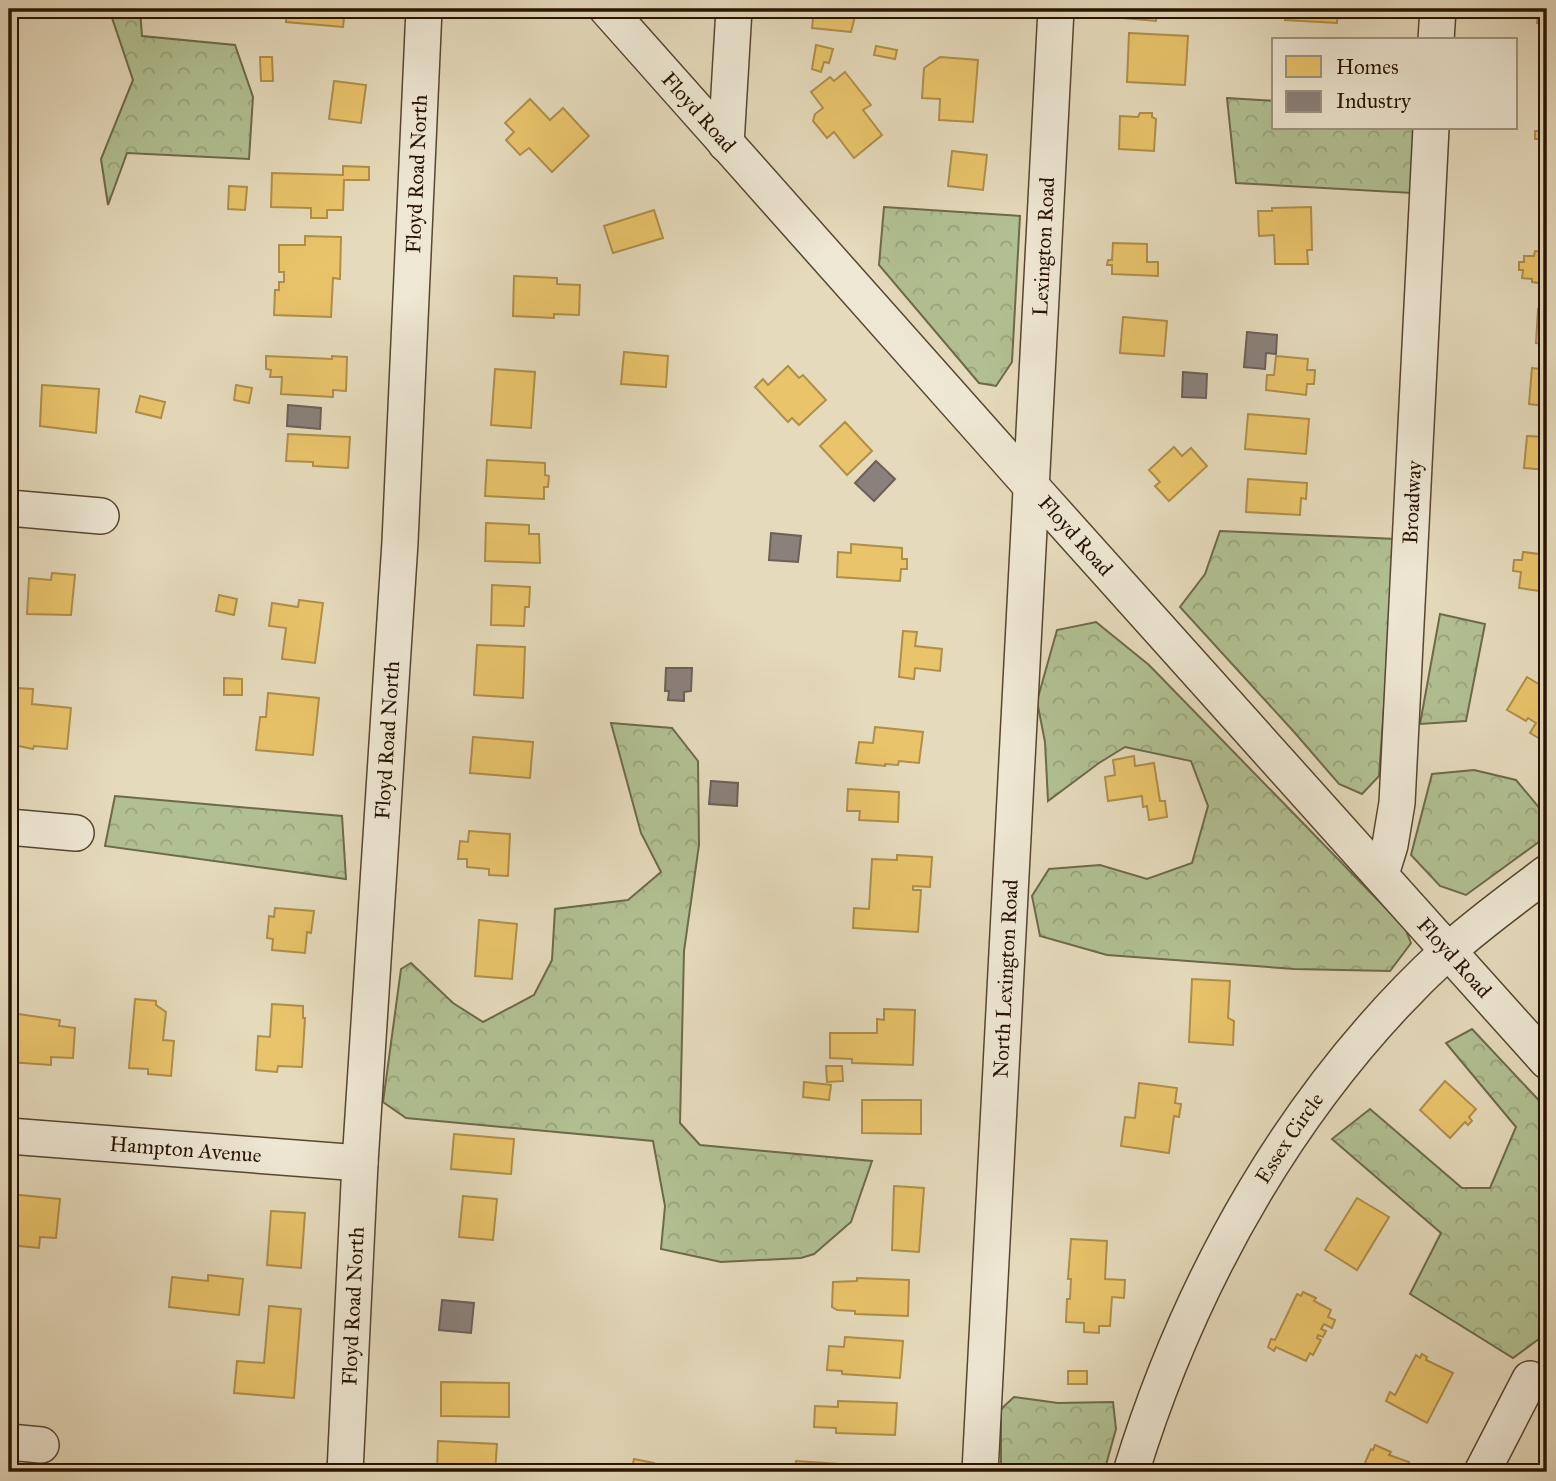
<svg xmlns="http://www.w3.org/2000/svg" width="1556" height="1481" font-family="'IM FELL Great Primer',serif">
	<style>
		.forest { fill: url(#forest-crowns); stroke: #6d6a4a; stroke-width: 2 }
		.homes { fill: #e9c46a; stroke: #af8f4a; stroke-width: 2 }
		.industry { fill: #8a817c; stroke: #6d6057; stroke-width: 2 }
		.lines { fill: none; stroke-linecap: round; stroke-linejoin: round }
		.minor-casing { stroke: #584630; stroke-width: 38 }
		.minor { stroke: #eee7d3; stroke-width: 35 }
		.labels { text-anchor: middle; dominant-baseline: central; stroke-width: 7; stroke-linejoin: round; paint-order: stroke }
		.street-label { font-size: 21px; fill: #291401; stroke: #eee7d3 }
	</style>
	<defs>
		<pattern id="forest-crowns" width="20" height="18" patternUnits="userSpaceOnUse" patternTransform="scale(1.75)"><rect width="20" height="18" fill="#b1c092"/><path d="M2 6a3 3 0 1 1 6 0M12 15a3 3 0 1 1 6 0" fill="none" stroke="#98a47c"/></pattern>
	</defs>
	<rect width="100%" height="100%" fill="#e5dabb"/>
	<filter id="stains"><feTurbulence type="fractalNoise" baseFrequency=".00286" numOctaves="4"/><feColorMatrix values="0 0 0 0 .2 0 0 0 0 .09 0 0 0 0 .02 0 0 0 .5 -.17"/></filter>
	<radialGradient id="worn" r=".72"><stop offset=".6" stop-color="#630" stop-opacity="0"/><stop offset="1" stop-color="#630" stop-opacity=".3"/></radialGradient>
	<g class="forest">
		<path d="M109 9H140L142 36 235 45 253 97 249 159 127 153 108 205 101 159 133 80Z"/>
		<path d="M1227 98 1274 101V128H1417L1412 193 1236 183Z"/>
		<path d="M884 207 1020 216 1012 362 996 386 979 383 879 265Z"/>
		<path d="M1220 531 1396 539 1379 776 1362 794 1339 784 1295 733 1180 607 1205 574Z"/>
		<path d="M1440 614 1485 624 1466 721 1420 724Z"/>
		<path d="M1096 622 1149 665 1405 928 1411 943 1390 971 1294 969 1107 955 1040 936 1032 896 1049 869 1100 865 1147 879 1192 863 1208 806 1191 761 1125 747 1099 763 1048 801 1045 742 1037 701 1057 630Z"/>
		<path d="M611 723 672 728 698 761 699 845 684 951 680 1123 700 1145 872 1161 851 1222 814 1254 801 1258 721 1262 661 1249 665 1206 653 1141 406 1118 383 1102 401 969 411 963 453 1003 483 1022 534 995 552 960 555 909 628 900 661 872 641 833Z"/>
		<path d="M1474 770 1516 780 1547 817V836L1466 895 1440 886 1411 855 1432 774Z"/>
		<path d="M115 796 342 816 346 879 105 846Z"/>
		<path d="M1472 1029 1547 1109V1333L1513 1358 1410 1294 1441 1233 1332 1139 1370 1109 1462 1188H1490L1516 1127 1446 1043Z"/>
		<path d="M1014 1397 1058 1403 1113 1402 1116 1429 1104 1472H1001V1409Z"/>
	</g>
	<g class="homes">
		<path d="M287 9H345L343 27 286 22Z"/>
		<path d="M814 9H850V11L856 12 851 32 812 28Z"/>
		<path d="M1125 9H1157L1156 21 1124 18Z"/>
		<path d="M1285 9H1338L1337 23 1285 20Z"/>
		<path d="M1547 9V54L1544 53 1547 24 1537 23 1538 14 1546 15Z"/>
		<path d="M1129 33 1188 36 1185 85 1127 82Z"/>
		<path d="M816 45 833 49 829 63 824 62 821 72 812 69Z"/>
		<path d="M876 46 897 50 895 59 874 55Z"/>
		<path d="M260 57H272L273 81H261Z"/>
		<path d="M940 57 978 60 973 122 939 120 940 99 922 98 924 68Z"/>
		<path d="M845 72 871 105 863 110 882 135 854 158 834 132 827 138 813 121 815 114 823 108 811 92 830 77 834 81Z"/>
		<path d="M334 81 366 85 361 123 329 119Z"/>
		<path d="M530 99 550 120 563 108 589 136 552 172 529 148 520 155 506 140 514 132 505 123Z"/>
		<path d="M1140 113H1152V117L1156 119 1154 151 1119 149 1120 116 1138 117Z"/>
		<path d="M1543 119H1547V162H1541L1543 139H1535V131H1542Z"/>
		<path d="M952 151 987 155 983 190 948 186Z"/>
		<path d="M343 166 369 167V180H344L343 210H327V218H311V208L271 207 272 173 343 175Z"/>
		<path d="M229 186 247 187 245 210 228 209Z"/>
		<path d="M1311 207 1312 250H1307L1308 264H1275L1274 235 1259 236 1258 211H1272V208Z"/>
		<path d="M654 210 663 238 613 253 604 226Z"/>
		<path d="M305 236 341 237 340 279 333 278 331 317 274 315 275 290H279V282H284V272H279V245H305Z"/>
		<path d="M1113 243 1147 244V262H1158V276L1112 274V265H1107L1108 260H1112Z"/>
		<path d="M1544 244 1547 245V284L1532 282V279L1522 278 1523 270H1519V262H1524V256H1534L1535 251 1543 252Z"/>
		<path d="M514 276 557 278V284L580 285 579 315 554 314V318L513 316Z"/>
		<path d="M1538 309 1547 310V344L1536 343Z"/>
		<path d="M1123 317 1167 321 1164 356 1120 353Z"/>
		<path d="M624 352 668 356 666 387 621 384Z"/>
		<path d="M266 356 332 359V356L347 357 346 391 333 390V397L281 394 282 377H270L271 370 266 369Z"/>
		<path d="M1276 356 1308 359 1307 370H1315L1314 384H1307L1306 395 1266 390 1267 375H1274Z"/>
		<path d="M788 366 799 378 803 375 826 400 799 425 792 418 788 422 755 387 763 379 768 385Z"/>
		<path d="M1532 368 1547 370V406L1529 404Z"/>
		<path d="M495 369 535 372 531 428 491 425Z"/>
		<path d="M42 385 99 389 96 433 40 426Z"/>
		<path d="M236 385 252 388 249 403 234 400Z"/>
		<path d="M140 396 165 402 161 418 136 412Z"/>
		<path d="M1248 414 1309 419 1306 454 1245 449Z"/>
		<path d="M845 422 872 451 847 475 820 446Z"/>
		<path d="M288 434 350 437 348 468 313 466V462L286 461Z"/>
		<path d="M1527 436 1547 437V470L1524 468Z"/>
		<path d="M1174 447 1182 456 1191 448 1207 466 1169 501 1155 486 1160 482 1149 470Z"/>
		<path d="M487 460 545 463V475L549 476 548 487H544V499L485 496Z"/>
		<path d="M1248 479 1307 483 1306 499 1301 498 1300 515 1246 512Z"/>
		<path d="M486 523 529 525V534H539L540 563 485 561Z"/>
		<path d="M851 544 902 548V559H907V569H901L900 581 837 577 838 552 851 553Z"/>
		<path d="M1523 552 1547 555V592L1519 588 1521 572 1513 571 1514 560H1522Z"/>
		<path d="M52 573 75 575 71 615 27 614 29 578 51 580Z"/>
		<path d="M492 585 530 587 529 607H525L524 626 491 625Z"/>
		<path d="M219 595 237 599 234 615 216 611Z"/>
		<path d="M299 600 323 603 315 663 282 659 286 628 269 626 272 603 298 607Z"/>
		<path d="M903 631 917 632 915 646 942 649 940 671 915 668 914 679 899 677Z"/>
		<path d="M477 645 525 647 523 698 474 695Z"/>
		<path d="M1527 677 1547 689V743L1530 733 1536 723 1528 718 1526 721 1507 710Z"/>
		<path d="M224 678 242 679V695H224Z"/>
		<path d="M17 688 33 689 32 704 71 708 67 749 34 746 33 749 9 744V704H15Z"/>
		<path d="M268 693 319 698 313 755 256 750 260 717H266Z"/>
		<path d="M875 727 923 732 919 763 899 761 898 765 885 764V766L856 763 859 742 873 743Z"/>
		<path d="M473 737 533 742 530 778 470 773Z"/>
		<path d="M1134 756 1135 766 1154 763 1160 801H1165L1167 817 1149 820 1147 806 1143 807 1142 796 1108 801 1105 777 1115 775 1113 760Z"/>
		<path d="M848 789 899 792 898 822 859 820 860 811H847Z"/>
		<path d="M469 831 510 834 508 876 489 875V869L467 867V859H458L460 841 468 842Z"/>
		<path d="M897 855 932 857 930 887 913 886V890H921L918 932 853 928 854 908 869 909 872 859 897 860Z"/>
		<path d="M275 908 314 911 311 933 307 932 305 953 272 950 273 939 267 938 269 916 274 917Z"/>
		<path d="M479 920 517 924 512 979 475 976Z"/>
		<path d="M1192 979 1230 981 1228 1018 1234 1021 1233 1045 1189 1042Z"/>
		<path d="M135 999 156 1001V1005L166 1012 163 1040 174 1041 171 1076 148 1074V1069L129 1068Z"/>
		<path d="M272 1004 303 1006V1018H305L302 1067 278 1066 277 1072 256 1070 258 1036 270 1037Z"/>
		<path d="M884 1009 915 1010 913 1065 852 1063V1059L830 1058V1033H877V1019L884 1020Z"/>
		<path d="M11 1013 60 1020 59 1026 75 1028 73 1058 51 1057V1065L9 1062Z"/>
		<path d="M826 1066H842L843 1081 827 1082Z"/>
		<path d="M1445 1081 1476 1109 1469 1117 1472 1121 1468 1125 1465 1122 1450 1138 1420 1110Z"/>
		<path d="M804 1082 831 1085 829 1100 803 1097Z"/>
		<path d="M1139 1083 1177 1088 1175 1103 1181 1104 1179 1117 1174 1116 1169 1153 1121 1146 1125 1117 1135 1118Z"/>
		<path d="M862 1100H921V1134L862 1133Z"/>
		<path d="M454 1134 514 1139 511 1174 451 1169Z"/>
		<path d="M894 1186 924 1188 919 1252 892 1250Z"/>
		<path d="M9 1194 60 1199 56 1238 40 1237 39 1248 9 1245Z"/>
		<path d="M463 1196 497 1199 493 1240 459 1237Z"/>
		<path d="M1357 1198 1389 1217 1357 1270 1325 1250Z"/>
		<path d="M271 1211 305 1213 301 1268 267 1265Z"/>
		<path d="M1071 1239 1107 1241 1105 1279 1125 1280 1124 1298 1112 1297 1110 1326H1099V1333L1084 1332V1323L1066 1322 1067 1299H1070L1071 1279H1068Z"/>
		<path d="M208 1275 243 1279 239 1315 169 1307 172 1277 208 1281Z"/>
		<path d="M857 1278 909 1280 908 1316 855 1314V1311L837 1310 832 1307 833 1282 857 1281Z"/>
		<path d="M1303 1292 1316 1298 1314 1301 1331 1310 1328 1317 1335 1320 1332 1328 1324 1324 1321 1329 1326 1331 1323 1337 1318 1335 1317 1338 1321 1340 1313 1355 1310 1353 1306 1361 1276 1347 1274 1351 1268 1347 1271 1339 1275 1340 1297 1294 1301 1296Z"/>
		<path d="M269 1306 301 1309 294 1398 234 1393 237 1361 264 1363Z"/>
		<path d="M845 1337 903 1341 900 1378 842 1374V1371L827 1370 829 1346 844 1347Z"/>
		<path d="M1422 1354 1427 1357 1426 1360 1453 1373 1427 1423 1386 1401 1390 1392 1395 1395 1416 1355 1420 1358Z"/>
		<rect x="1068" y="1371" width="19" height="13"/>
		<path d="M441 1382 509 1383V1417L441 1416Z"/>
		<path d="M838 1401 897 1403 895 1435 836 1433V1428L814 1427 815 1406 838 1407Z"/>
		<path d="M438 1441 497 1444 495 1472H437Z"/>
		<path d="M1375 1445 1391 1452 1389 1455 1409 1462 1405 1472H1361L1371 1449 1373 1450Z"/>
		<path d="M634 1459 654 1463 652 1472H631Z"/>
		<path d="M796 1461 897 1468 896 1472H795Z"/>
	</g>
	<g class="industry">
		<path d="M1247 332 1277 335 1276 354 1266 353 1265 369 1244 367Z"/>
		<path d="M1183 372 1207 374 1206 398 1182 397Z"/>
		<path d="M288 405 321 408 320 429 287 426Z"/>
		<path d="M876 461 895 479 874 501 855 483Z"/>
		<path d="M771 533 801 536 798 562 769 560Z"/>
		<path d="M666 668H692L691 691 684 692V701L668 700 669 691H665Z"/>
		<path d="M711 781 738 783 737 806 709 804Z"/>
		<path d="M442 1300 474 1303 471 1333 439 1330Z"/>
	</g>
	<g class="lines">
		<defs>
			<g id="minor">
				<path id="s1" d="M607 9 1031 486 1547 1061"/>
				<path d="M1436 40 1438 9"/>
				<path d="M726 144 734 9"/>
				<path d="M9 508 101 516"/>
				<path d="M9 827 76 833"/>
				<path id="s2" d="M1381 874 1390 845 1397 803 1431 128"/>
				<path id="s3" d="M9 1136 360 1163"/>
				<path d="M9 1442 41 1445"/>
				<path id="s4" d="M345 1472 360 1163 400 542 424 9"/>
				<path id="s5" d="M980 1472 1056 9"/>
				<path id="s6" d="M1131 1472C1191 1277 1296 1091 1447 952 1478 924 1514 898 1547 873"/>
				<path d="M1482 1472 1530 1379"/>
			</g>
		</defs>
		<use href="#minor" class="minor-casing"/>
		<use href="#minor" class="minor"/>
	</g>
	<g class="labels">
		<g class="street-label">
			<text stroke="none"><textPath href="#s1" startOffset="138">Floyd Road</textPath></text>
			<text stroke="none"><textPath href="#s4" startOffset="1300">Floyd Road North</textPath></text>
			<text stroke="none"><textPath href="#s5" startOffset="1227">Lexington Road</textPath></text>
			<text stroke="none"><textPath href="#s2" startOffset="374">Broadway</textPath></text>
			<text stroke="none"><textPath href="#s1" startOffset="705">Floyd Road</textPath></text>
			<text stroke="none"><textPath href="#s4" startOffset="733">Floyd Road North</textPath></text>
			<text stroke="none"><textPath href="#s1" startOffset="1272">Floyd Road</textPath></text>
			<text stroke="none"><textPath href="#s5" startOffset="494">North Lexington Road</textPath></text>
			<text stroke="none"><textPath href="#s6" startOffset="371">Essex Circle</textPath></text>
			<text stroke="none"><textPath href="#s3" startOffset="177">Hampton Avenue</textPath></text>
			<text stroke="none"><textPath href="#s4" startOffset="166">Floyd Road North</textPath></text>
		</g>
	</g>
	<rect width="1556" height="1481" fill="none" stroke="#e5dabb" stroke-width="35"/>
	<rect x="10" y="10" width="1535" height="1460" fill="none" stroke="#291401" stroke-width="3.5"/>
	<rect x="18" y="18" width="1521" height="1446" fill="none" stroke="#291401" stroke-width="2"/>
	<rect x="1272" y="38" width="245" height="91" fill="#eee7d3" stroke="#9f937f" stroke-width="2"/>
	<rect x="1286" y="56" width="35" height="21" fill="#e9c46a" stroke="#9f937f" stroke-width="2"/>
	<text x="1336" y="74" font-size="21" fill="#291401">Homes</text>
	<rect x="1286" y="91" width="35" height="21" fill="#8a817c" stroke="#9f937f" stroke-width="2"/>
	<text x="1336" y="108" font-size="21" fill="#291401">Industry</text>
	<rect width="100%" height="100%" filter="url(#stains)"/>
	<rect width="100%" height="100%" fill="url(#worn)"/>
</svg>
